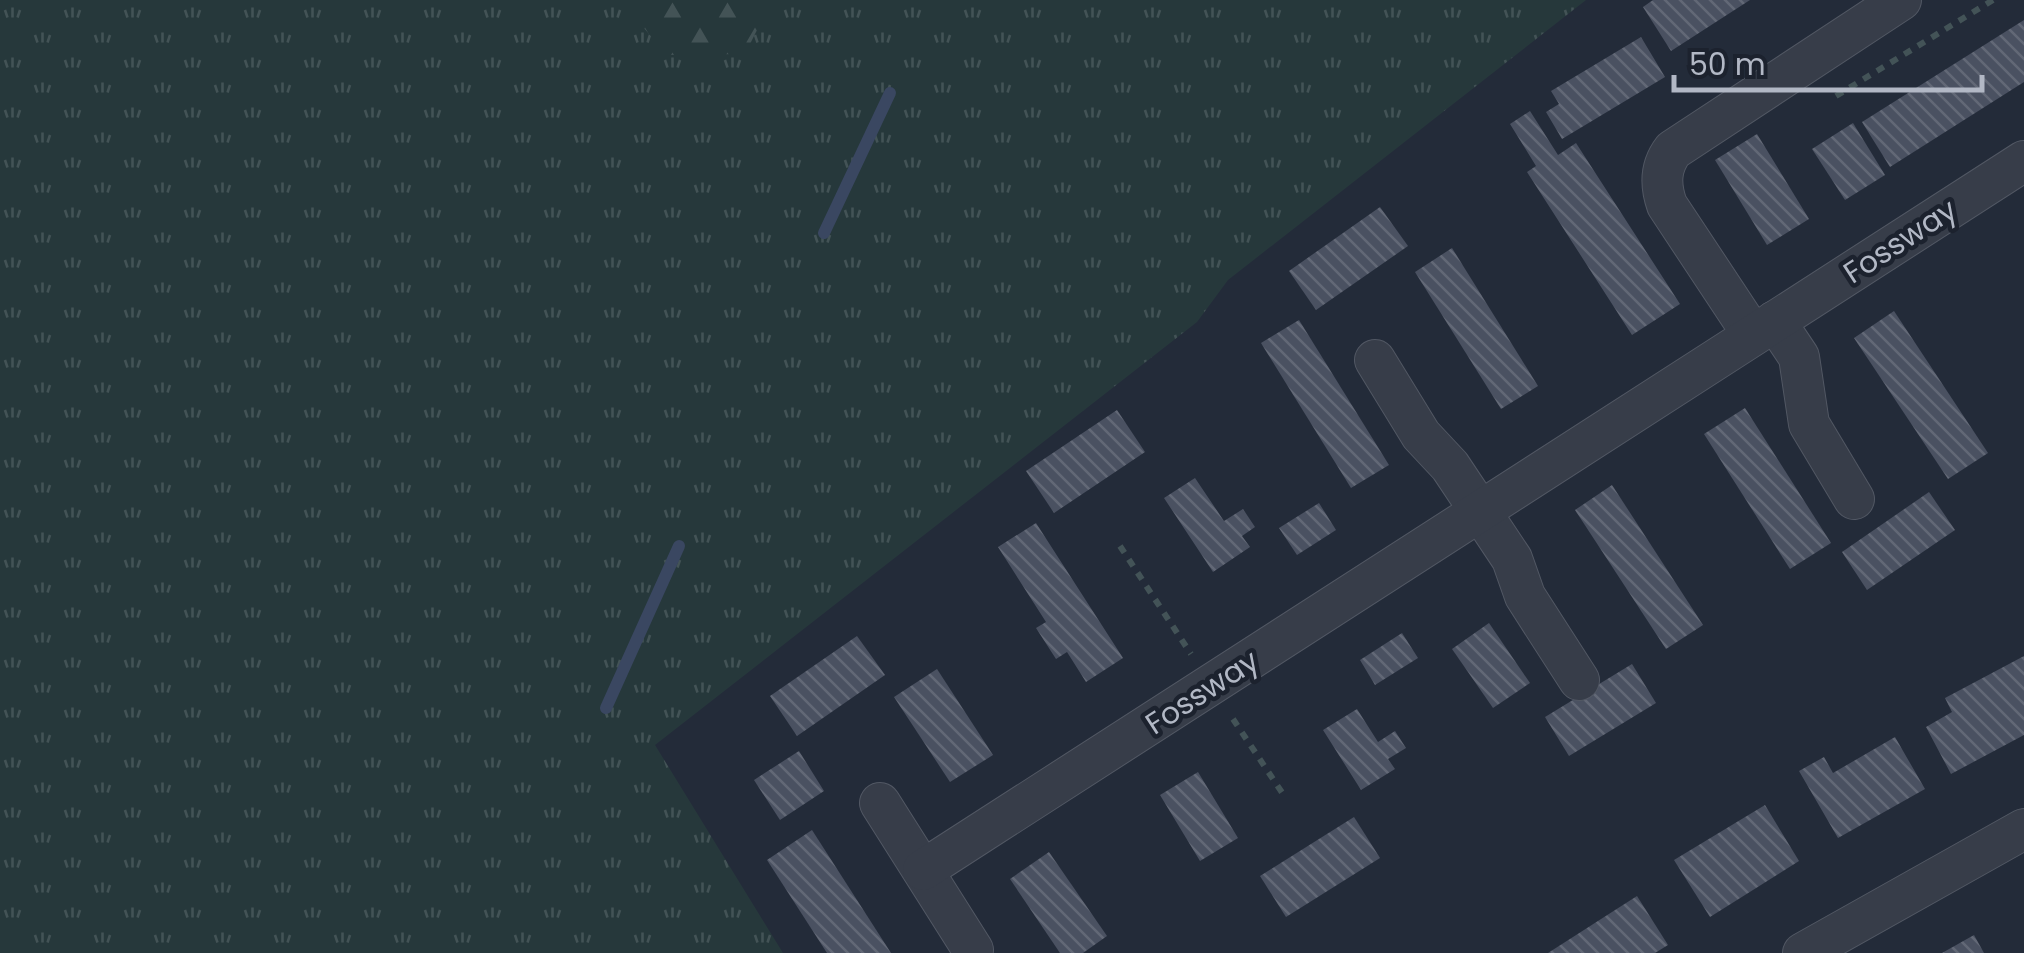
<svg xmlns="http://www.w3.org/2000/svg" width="2024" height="953" font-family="Poppins,sans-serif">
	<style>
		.grass { fill: url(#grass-tufts) }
		.forest { fill: url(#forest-firs) }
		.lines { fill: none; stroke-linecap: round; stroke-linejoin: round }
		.stream { stroke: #3a4761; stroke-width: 12 }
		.building { fill: url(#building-back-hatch) }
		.street-casing { stroke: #525864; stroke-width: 42 }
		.path { stroke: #435357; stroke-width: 6; stroke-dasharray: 8 8; stroke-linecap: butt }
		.street { stroke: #373d49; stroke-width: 40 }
		.labels { text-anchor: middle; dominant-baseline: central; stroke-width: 9; stroke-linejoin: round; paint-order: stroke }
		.street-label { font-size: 30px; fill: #b2b8c5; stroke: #1c222e }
	</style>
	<defs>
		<pattern id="grass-tufts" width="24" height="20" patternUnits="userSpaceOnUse" patternTransform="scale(2.5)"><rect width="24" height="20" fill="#26383b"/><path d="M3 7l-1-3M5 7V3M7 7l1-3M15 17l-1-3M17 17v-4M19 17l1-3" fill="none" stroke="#435356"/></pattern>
		<pattern id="forest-firs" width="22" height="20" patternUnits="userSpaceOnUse" patternTransform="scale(2.5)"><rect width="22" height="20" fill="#26383b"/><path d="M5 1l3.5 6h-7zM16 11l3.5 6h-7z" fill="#435356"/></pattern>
		<pattern id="building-back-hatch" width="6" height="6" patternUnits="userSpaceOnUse" patternTransform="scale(2.5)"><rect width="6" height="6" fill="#4a5161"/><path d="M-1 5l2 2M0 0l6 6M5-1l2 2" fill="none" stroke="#626876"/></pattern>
	</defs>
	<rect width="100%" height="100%" fill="#232b39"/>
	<path class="grass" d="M0 0H1586L1228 280 1197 322 655 745 783 953H0Z"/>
	<path class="forest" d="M620 0H758L762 20 745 54 667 55Z"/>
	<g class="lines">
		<g class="stream">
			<path d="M824 233 890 93"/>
			<path d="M606 708 679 546"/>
		</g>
	</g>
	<g class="building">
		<path d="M1653 0H1750L1671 51 1643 7Z"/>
		<path d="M2024 20V82L1890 167 1862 122Z"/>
		<path d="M1641 37 1665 77 1562 139 1546 112 1559 104 1551 91Z"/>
		<path d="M1530 111 1558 155 1576 143 1680 304 1632 335 1527 172 1536 166 1510 124Z"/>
		<path d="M1853 123 1885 175 1845 200 1812 149Z"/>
		<path d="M1757 134 1809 219 1767 245 1715 160Z"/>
		<path d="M1380 207 1408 246 1316 310 1289 271Z"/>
		<path d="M1452 248 1538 386 1501 409 1415 272Z"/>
		<path d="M1894 311 1988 453 1948 479 1854 338Z"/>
		<path d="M1299 320 1389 465 1351 488 1261 343Z"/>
		<path d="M1745 408 1831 543 1790 569 1704 434Z"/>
		<path d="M1117 410 1145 452 1054 513 1026 471Z"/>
		<path d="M1195 478 1224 521 1243 509 1255 527 1242 536 1250 547 1213 572 1164 498Z"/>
		<path d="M1612 485 1703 625 1666 649 1575 510Z"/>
		<path d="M1929 492 1955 530 1867 590 1842 552Z"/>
		<path d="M1319 503 1336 530 1297 555 1279 528Z"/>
		<path d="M1036 523 1123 658 1086 682 1067 652 1056 659 1036 628 1046 622 998 547Z"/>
		<path d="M1489 623 1530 683 1493 708 1452 649Z"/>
		<path d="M1402 633 1418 658 1375 685 1360 660Z"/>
		<path d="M857 636 885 675 797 736 770 696Z"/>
		<path d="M2024 656V735L1951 774 1926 727 1952 712 1945 698Z"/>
		<path d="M1632 664 1656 703 1569 756 1545 717Z"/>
		<path d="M937 669 993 755 950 782 894 697Z"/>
		<path d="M1357 709 1378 742 1395 731 1406 748 1388 759 1395 769 1361 790 1323 730Z"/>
		<path d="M1895 737 1925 789 1838 838 1799 771 1824 757 1833 773Z"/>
		<path d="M799 751 824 791 780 820 754 780Z"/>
		<path d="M1198 772 1238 838 1200 861 1160 795Z"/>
		<path d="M1765 805 1799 861 1710 917 1674 860Z"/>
		<path d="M1354 817 1380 858 1286 917 1260 876Z"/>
		<path d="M812 830 891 953H827L767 860Z"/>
		<path d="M1049 852 1107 936 1083 953H1060L1010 879Z"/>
		<path d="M1637 896 1668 945 1655 953H1548Z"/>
		<path d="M1974 935 1984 953H1942Z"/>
	</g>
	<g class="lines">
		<defs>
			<g id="street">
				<path d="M1775 321 1799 357 1809 424 1854 499"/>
				<path d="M1753 335 1667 205C1660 185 1660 167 1673 150L1901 0"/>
				<path d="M1375 360 1421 435 1450 466 1512 559 1525 596 1579 680"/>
				<path d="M880 803 973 950"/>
				<path d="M923 870 2024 161"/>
				<path d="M1803 953 2024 829"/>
			</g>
		</defs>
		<use href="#street" class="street-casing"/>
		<g class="path">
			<path d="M1836 96 1993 0"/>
			<path d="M1120 546 1191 654"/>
			<path d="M1233 719 1285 797"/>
		</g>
		<use href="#street" class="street"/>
	</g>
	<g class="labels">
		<g class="street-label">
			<text transform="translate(1900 241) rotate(-33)">Fossway</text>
			<text transform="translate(1202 692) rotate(-33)">Fossway</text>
		</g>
	</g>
	<path d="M1674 75v15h308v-15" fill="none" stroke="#b2b8c5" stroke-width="5"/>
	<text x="1689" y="75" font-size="30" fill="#b2b8c5" stroke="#1c222e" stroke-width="8" paint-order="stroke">50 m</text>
</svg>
